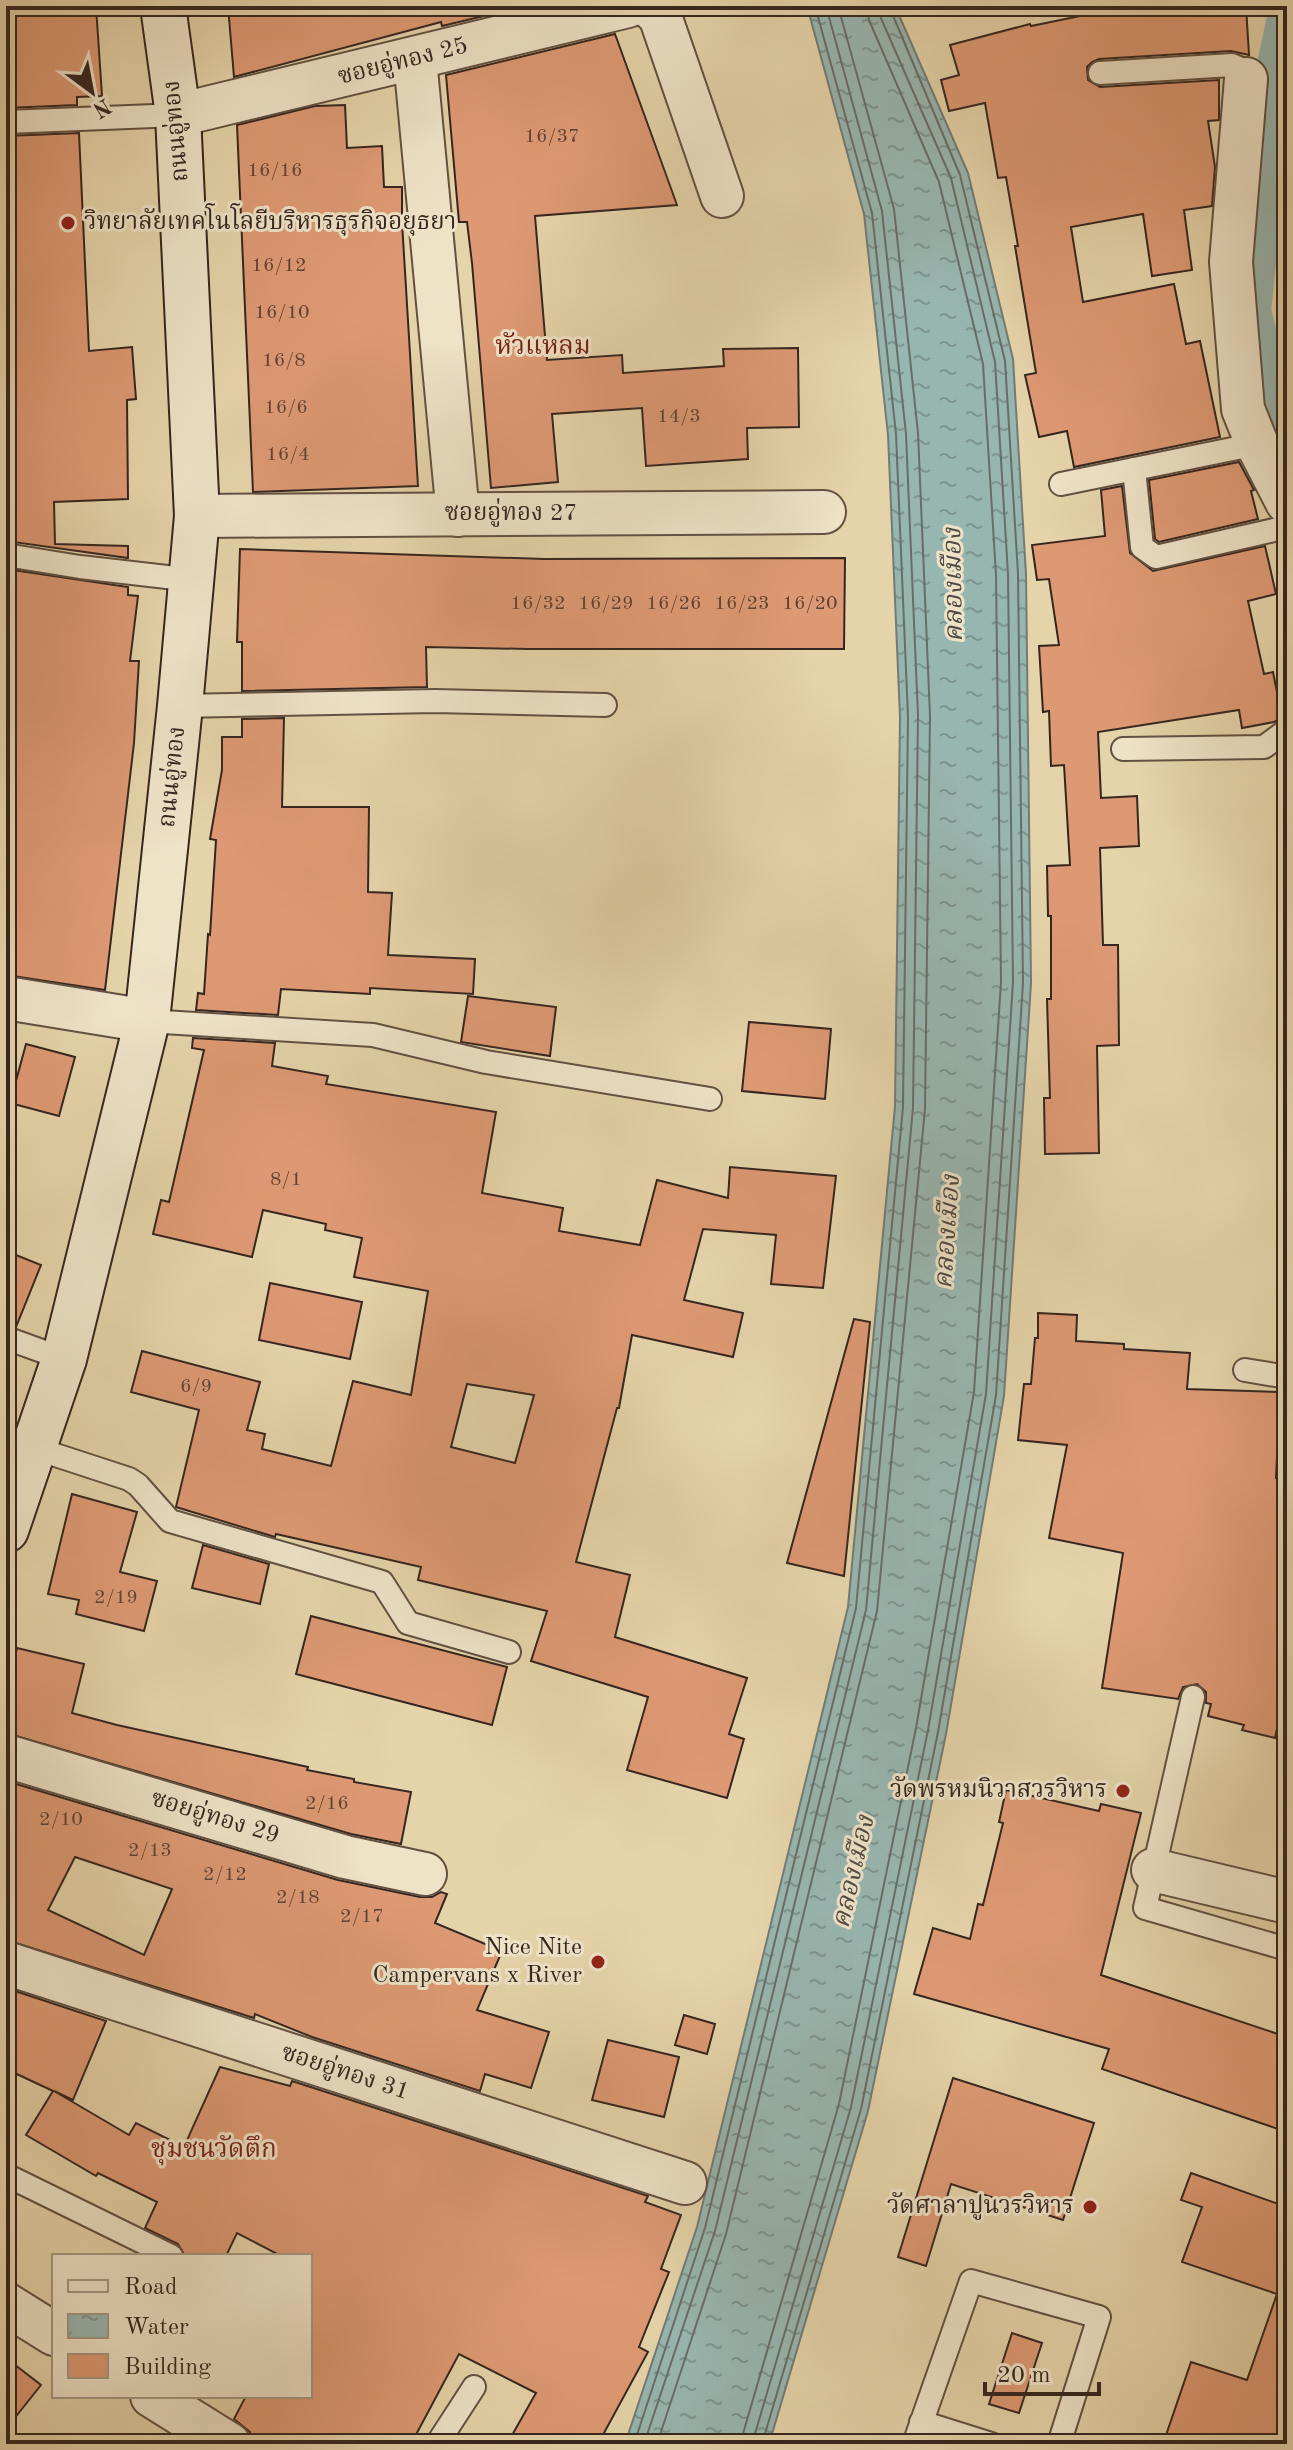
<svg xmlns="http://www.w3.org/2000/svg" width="1293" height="2450" font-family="'Old Standard TT','Noto Serif Thai',serif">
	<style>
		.water { fill: url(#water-ripples); stroke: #717c76; stroke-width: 2 }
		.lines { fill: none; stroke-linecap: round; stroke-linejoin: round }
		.shore { stroke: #676e68; stroke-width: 2 }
		.canal { stroke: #98b6b0; stroke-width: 40 }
		.building { fill: #dd9973; stroke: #362620; stroke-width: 2; fill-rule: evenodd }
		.lane-casing { stroke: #625142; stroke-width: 26 }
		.street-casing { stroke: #625142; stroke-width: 46 }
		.secondary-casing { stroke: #362620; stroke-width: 48 }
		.lane { stroke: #eee2c7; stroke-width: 22 }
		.street { stroke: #eee2c7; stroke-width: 42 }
		.secondary { stroke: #eee2c7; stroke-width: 44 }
		.poi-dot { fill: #8f2418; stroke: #eee2c7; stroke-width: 3 }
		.labels { text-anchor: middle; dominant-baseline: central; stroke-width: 6; stroke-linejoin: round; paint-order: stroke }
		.number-label { font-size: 20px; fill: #604335 }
		.street-label { font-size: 24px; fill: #362620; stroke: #eee2c7 }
		.poi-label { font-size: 24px; fill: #362620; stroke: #eee2c7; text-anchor: end }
		.neighbourhood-label { font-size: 26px; fill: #7a1f14; stroke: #eee2c7 }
		.water-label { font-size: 26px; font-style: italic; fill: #4e4a44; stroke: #eee2c7 }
	</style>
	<defs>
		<pattern id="water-ripples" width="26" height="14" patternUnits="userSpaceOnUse" patternTransform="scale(2)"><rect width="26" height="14" fill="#98b6b0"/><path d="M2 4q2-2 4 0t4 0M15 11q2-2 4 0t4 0" fill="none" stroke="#7d948f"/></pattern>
	</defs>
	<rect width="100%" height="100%" fill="#e5d3a9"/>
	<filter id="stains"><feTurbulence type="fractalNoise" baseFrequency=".0025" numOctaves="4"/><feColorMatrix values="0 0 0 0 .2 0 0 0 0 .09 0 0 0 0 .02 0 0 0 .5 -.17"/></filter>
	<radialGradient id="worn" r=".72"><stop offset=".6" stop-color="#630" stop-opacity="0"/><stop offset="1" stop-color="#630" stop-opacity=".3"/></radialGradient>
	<path class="water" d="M807 6H895L968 173 1013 359 1026 574 1031 983 1004 1396 946 1734 868 2111 769 2444H625L697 2227 848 1607 895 1106 900 717 888 435 864 214Z"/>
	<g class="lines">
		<g class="shore">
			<path d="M634 2444 705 2228 856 1608 903 1107 908 717 896 434 872 213 815 6"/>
			<path d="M644 2444 715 2231 866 1610 913 1108 918 716 906 434 882 211 826 6"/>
			<path d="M657 2444 726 2234 877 1611 925 1109 930 716 918 433 894 209 838 6"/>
			<path d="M740 2444 839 2104 916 1728 974 1392 1001 982 996 575 983 364 939 182 869 20 866 6"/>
			<path d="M752 2444 851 2107 928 1730 986 1394 1013 982 1008 574 995 362 951 178 880 16 879 6"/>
			<path d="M762 2444 861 2109 938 1732 996 1395 1023 983 1018 574 1005 361 960 175 889 6"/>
		</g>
		<path class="canal" d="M1287 18 1276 70 1251 311 1272 395 1287 417"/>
	</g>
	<g class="building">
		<path d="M9 6H96L102 96 77 97V105L6 108V36H13Z"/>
		<path d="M228 6H526L442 26 441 22 234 77Z"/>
		<path d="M1101 6H1246L1249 55 1231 51 1099 59 1092 62 1087 67 1088 80 1100 87 1219 80V120L1208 121 1215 167 1212 206 1184 210 1192 270 1152 276 1143 214 1071 227 1083 302 1174 284 1186 344 1200 341 1220 437 1074 467 1067 431 1039 437 1025 375 1036 373 1015 246H1018L1006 177 998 178 985 103 949 111 941 80 959 75 950 45 1030 24 1031 26 1100 12Z"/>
		<path d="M615 34 677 205 535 216 547 360 622 355 623 373 724 366 723 349 798 348 799 427 747 428 748 459 646 466 642 408 552 414 558 482 491 488 472 263 467 222H459L446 75Z"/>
		<path d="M345 105 347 148 382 146 384 187H402V222L418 486 253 492 237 125 315 106Z"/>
		<path d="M79 133 89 351 132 347 136 399 127 400 128 499 54 502 55 544 128 546V558L6 541V136Z"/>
		<path d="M1239 462 1254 490 1251 491 1258 519 1159 542 1155 539 1149 480Z"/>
		<path d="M1122 486 1130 553 1153 571 1265 546 1276 594 1248 601 1264 674 1273 672 1282 717 1274 722 1242 728 1239 710 1098 732 1101 798 1137 796 1139 846 1100 848 1103 945H1118L1119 1045 1097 1046 1099 1153 1045 1154 1044 1098H1050L1047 999H1051V916H1048L1047 866 1070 865 1064 765 1051 766 1049 711 1043 712 1039 646 1059 645 1049 579 1037 580 1032 545 1105 536 1101 490Z"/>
		<path d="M240 549 544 559 845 558 844 649H527L426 647 427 687 242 691V642H237Z"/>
		<path d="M6 569 128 587V595L138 596 130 661H139L134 743 105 990 6 975 9 903H6Z"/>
		<path d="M284 718 282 807H369L368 892 392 893 388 955 475 959 473 994 370 988V994L281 989 278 1015 196 1010 198 993 204 994 208 934 210 935 216 840 210 839 222 770V737H242V719Z"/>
		<path d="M468 996 556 1007 550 1056 461 1042Z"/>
		<path d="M749 1022 831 1029 825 1099 742 1091Z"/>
		<path d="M193 1038 275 1043 272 1066 328 1076 326 1084 496 1112 482 1193 563 1208 559 1231 640 1245 657 1180 728 1198 730 1167 836 1176 823 1288 771 1284 776 1235 703 1229 684 1300 743 1313 733 1357 632 1335 619 1408H617L576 1562 630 1575 615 1637 747 1678 729 1734 744 1739 727 1798 627 1770 648 1697 531 1661 547 1611 418 1580 421 1567 276 1534 275 1537 176 1507 199 1410 131 1392 142 1351 260 1382 247 1430 265 1434 262 1449 331 1466 353 1381 411 1395 428 1291 354 1277 362 1238 325 1230 326 1224 263 1210 252 1257 153 1234 161 1200 169 1202 204 1050 192 1048ZM467 1384 534 1395 515 1463 451 1447Z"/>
		<path d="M26 1044 75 1057 59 1116 10 1103Z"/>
		<path d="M6 1251 41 1265 16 1327 6 1324Z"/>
		<path d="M270 1283 362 1302 350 1359 259 1340Z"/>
		<path d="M1038 1313 1077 1315 1076 1341 1124 1344V1349L1190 1353 1187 1389 1280 1392 1276 1478 1287 1479V1681L1275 1738 1242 1730 1244 1725 1208 1716 1211 1704 1206 1703V1692L1197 1684 1183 1687 1178 1699 1102 1688 1123 1553 1049 1538 1067 1445 1018 1440 1024 1384H1031L1035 1338H1038Z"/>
		<path d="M854 1319 870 1322 844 1576 787 1563Z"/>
		<path d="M72 1494 137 1512 120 1572 157 1581 144 1631 76 1614 79 1600 48 1594Z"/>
		<path d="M203 1545 269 1564 260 1604 192 1588Z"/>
		<path d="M311 1616 507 1667 492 1725 296 1674Z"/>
		<path d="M17 1648 84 1664 72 1713 117 1725 308 1767 307 1770 354 1779V1782L411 1792 401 1844 351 1834 6 1733V1692Z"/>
		<path d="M6 1781 338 1880 420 1897H432L441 1892 447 1894 435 1923 502 1951 477 2010 549 2032 531 2088 485 2074 480 2091 312 2037 255 2014 254 2018 6 1940ZM75 1857 172 1889 144 1955 48 1910Z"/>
		<path d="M1006 1790 1099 1811 1101 1804 1141 1813 1101 1975 1287 2037V2132L1102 2069 1109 2049 914 1994 933 1928 970 1939 978 1904 983 1905 1003 1823 999 1822Z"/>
		<path d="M6 1988 106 2021 73 2100 54 2091 129 2135 136 2123 184 2147 220 2067 290 2086 292 2081 648 2196 645 2202 681 2215 661 2269 669 2272 639 2347 648 2352 598 2444H507L536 2393 459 2354 411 2444H253L250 2432 234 2419 246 2396H310V2256H281L237 2233 226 2256H185L178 2244 145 2228 157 2202 98 2173 96 2176 26 2135 53 2091 6 2069Z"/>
		<path d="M684 2015 715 2024 707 2054 675 2045Z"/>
		<path d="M608 2040 679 2057 664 2117 592 2100Z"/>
		<path d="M953 2078 1094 2123 1063 2220 951 2184 926 2266 898 2257Z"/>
		<path d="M1191 2173 1287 2207V2444H1163L1191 2362 1247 2380 1277 2294 1182 2262 1202 2207 1181 2200Z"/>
		<path d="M1012 2333 1042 2343 1019 2413 989 2404Z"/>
		<path d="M6 2358 41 2385 6 2429Z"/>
	</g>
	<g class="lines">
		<defs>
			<g id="lane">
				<path d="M1100 73 1232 65 1239 68 1246 79"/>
				<path d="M6 122 178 115"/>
				<path d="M1134 469 1142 547 1156 557 1287 527"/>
				<path d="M1061 484 1257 444"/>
				<path d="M6 555 80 567 193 580"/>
				<path d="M180 706 435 701 605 705"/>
				<path d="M1123 749 1264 747 1287 730"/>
				<path d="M147 1021 373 1035 486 1062 710 1099"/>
				<path d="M6 1338 64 1359"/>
				<path d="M1245 1370 1287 1377"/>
				<path d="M34 1448 129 1479 138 1485 170 1521 382 1582 408 1623 509 1652"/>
				<path d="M1193 1697 1145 1908 1287 1949"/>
				<path d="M6 2175 171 2256"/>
				<path d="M921 2422 991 2444"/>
				<path d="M437 2444 474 2387"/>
				<path d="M914 2444 971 2281 1099 2317 1059 2444"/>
			</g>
			<g id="street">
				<path d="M649 6 660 16 722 196"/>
				<path d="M415 59 458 515"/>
				<path d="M1246 79 1231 262 1243 409 1257 444 1287 502"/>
				<path d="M178 115 628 6"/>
				<path d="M197 516 824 512"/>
				<path d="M6 998 147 1021"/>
				<path d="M6 1756 345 1857 425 1874"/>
				<path d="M1153 1870 1287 1902"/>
				<path d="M6 1963 685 2183"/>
				<path d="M6 2304 54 2334"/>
				<path d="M152 2396 229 2444"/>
			</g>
			<path id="secondary" d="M6 1530 64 1359 147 1021 180 706 197 516 178 115 163 6"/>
		</defs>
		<use href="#lane" class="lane-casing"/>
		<use href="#street" class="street-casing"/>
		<use href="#secondary" class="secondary-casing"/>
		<use href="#lane" class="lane"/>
		<use href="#street" class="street"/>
		<use href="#secondary" class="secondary"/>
	</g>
	<g class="poi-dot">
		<circle cx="68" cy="223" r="8"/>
		<circle cx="1123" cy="1791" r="8"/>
		<circle cx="598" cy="1962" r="8"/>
		<circle cx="1090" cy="2207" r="8"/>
	</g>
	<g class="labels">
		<g class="number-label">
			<text x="552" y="137">16/37</text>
			<text x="275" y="171">16/16</text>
			<text x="279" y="266">16/12</text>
			<text x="282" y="313">16/10</text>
			<text x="284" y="361">16/8</text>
			<text x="286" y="408">16/6</text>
			<text x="679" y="417">14/3</text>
			<text x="288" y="455">16/4</text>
			<text x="538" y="604">16/32</text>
			<text x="606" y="604">16/29</text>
			<text x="674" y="604">16/26</text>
			<text x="742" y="604">16/23</text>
			<text x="810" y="604">16/20</text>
			<text x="286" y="1180">8/1</text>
			<text x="196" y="1387">6/9</text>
			<text x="116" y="1598">2/19</text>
			<text x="327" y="1804">2/16</text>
			<text x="61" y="1820">2/10</text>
			<text x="150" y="1851">2/13</text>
			<text x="225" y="1875">2/12</text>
			<text x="298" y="1898">2/18</text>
			<text x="362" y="1917">2/17</text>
		</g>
		<g class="street-label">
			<text transform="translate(403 62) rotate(-14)">ซอยอู่ทอง 25</text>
			<text transform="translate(177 131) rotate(-95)">ถนนอู่ทอง</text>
			<text x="511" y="514">ซอยอู่ทอง 27</text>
			<text transform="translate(173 777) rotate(-84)">ถนนอู่ทอง</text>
			<text transform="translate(215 1818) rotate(17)">ซอยอู่ทอง 29</text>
			<text transform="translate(345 2073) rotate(18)">ซอยอู่ทอง 31</text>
		</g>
		<g class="poi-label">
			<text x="84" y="223" text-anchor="start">วิทยาลัยเทคโนโลยีบริหารธุรกิจอยุธยา</text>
			<text x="1107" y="1791">วัดพรหมนิวาสวรวิหาร</text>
			<text x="582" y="1948">Nice Nite<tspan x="582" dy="28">Campervans x River</tspan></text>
			<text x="1074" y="2207">วัดศาลาปูนวรวิหาร</text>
		</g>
		<g class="neighbourhood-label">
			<text x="543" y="347">หัวแหลม</text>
			<text x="214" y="2150">ชุมชนวัดตึก</text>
		</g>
		<g class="water-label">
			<text transform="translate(954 585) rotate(-91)">คลองเมือง</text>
			<text transform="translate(948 1232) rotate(-86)">คลองเมือง</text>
			<text transform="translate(854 1872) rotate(-77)">คลองเมือง</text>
		</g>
	</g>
	<rect width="1293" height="2450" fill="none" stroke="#e5d3a9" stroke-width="32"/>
	<rect x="8" y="8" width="1277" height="2434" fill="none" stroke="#362620" stroke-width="4"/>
	<rect x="16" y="16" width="1261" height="2418" fill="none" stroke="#362620" stroke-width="2"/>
	<rect x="52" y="2254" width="260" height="144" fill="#eee2c7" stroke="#a49784" stroke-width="2"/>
	<rect x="68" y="2280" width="40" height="12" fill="#eee2c7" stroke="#a49784" stroke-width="2"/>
	<text x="124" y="2294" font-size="24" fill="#362620">Road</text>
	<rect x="68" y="2314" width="40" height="24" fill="url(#water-ripples)" stroke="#a49784" stroke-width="2"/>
	<text x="124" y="2334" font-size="24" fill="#362620">Water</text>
	<rect x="68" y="2354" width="40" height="24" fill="#dd9973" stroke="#a49784" stroke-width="2"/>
	<text x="124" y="2374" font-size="24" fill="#362620">Building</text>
	<g transform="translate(92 92) rotate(148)" stroke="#eee2c7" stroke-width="6" paint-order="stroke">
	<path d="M0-6L14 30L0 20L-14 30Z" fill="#362620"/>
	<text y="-12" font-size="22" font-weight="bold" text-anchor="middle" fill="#362620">N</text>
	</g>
	<path d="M985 2382v12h114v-12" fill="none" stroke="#362620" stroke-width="4"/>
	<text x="997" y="2382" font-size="24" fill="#362620" stroke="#eee2c7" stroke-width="6" paint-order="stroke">20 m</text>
	<rect width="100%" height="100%" filter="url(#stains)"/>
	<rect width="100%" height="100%" fill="url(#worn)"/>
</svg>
